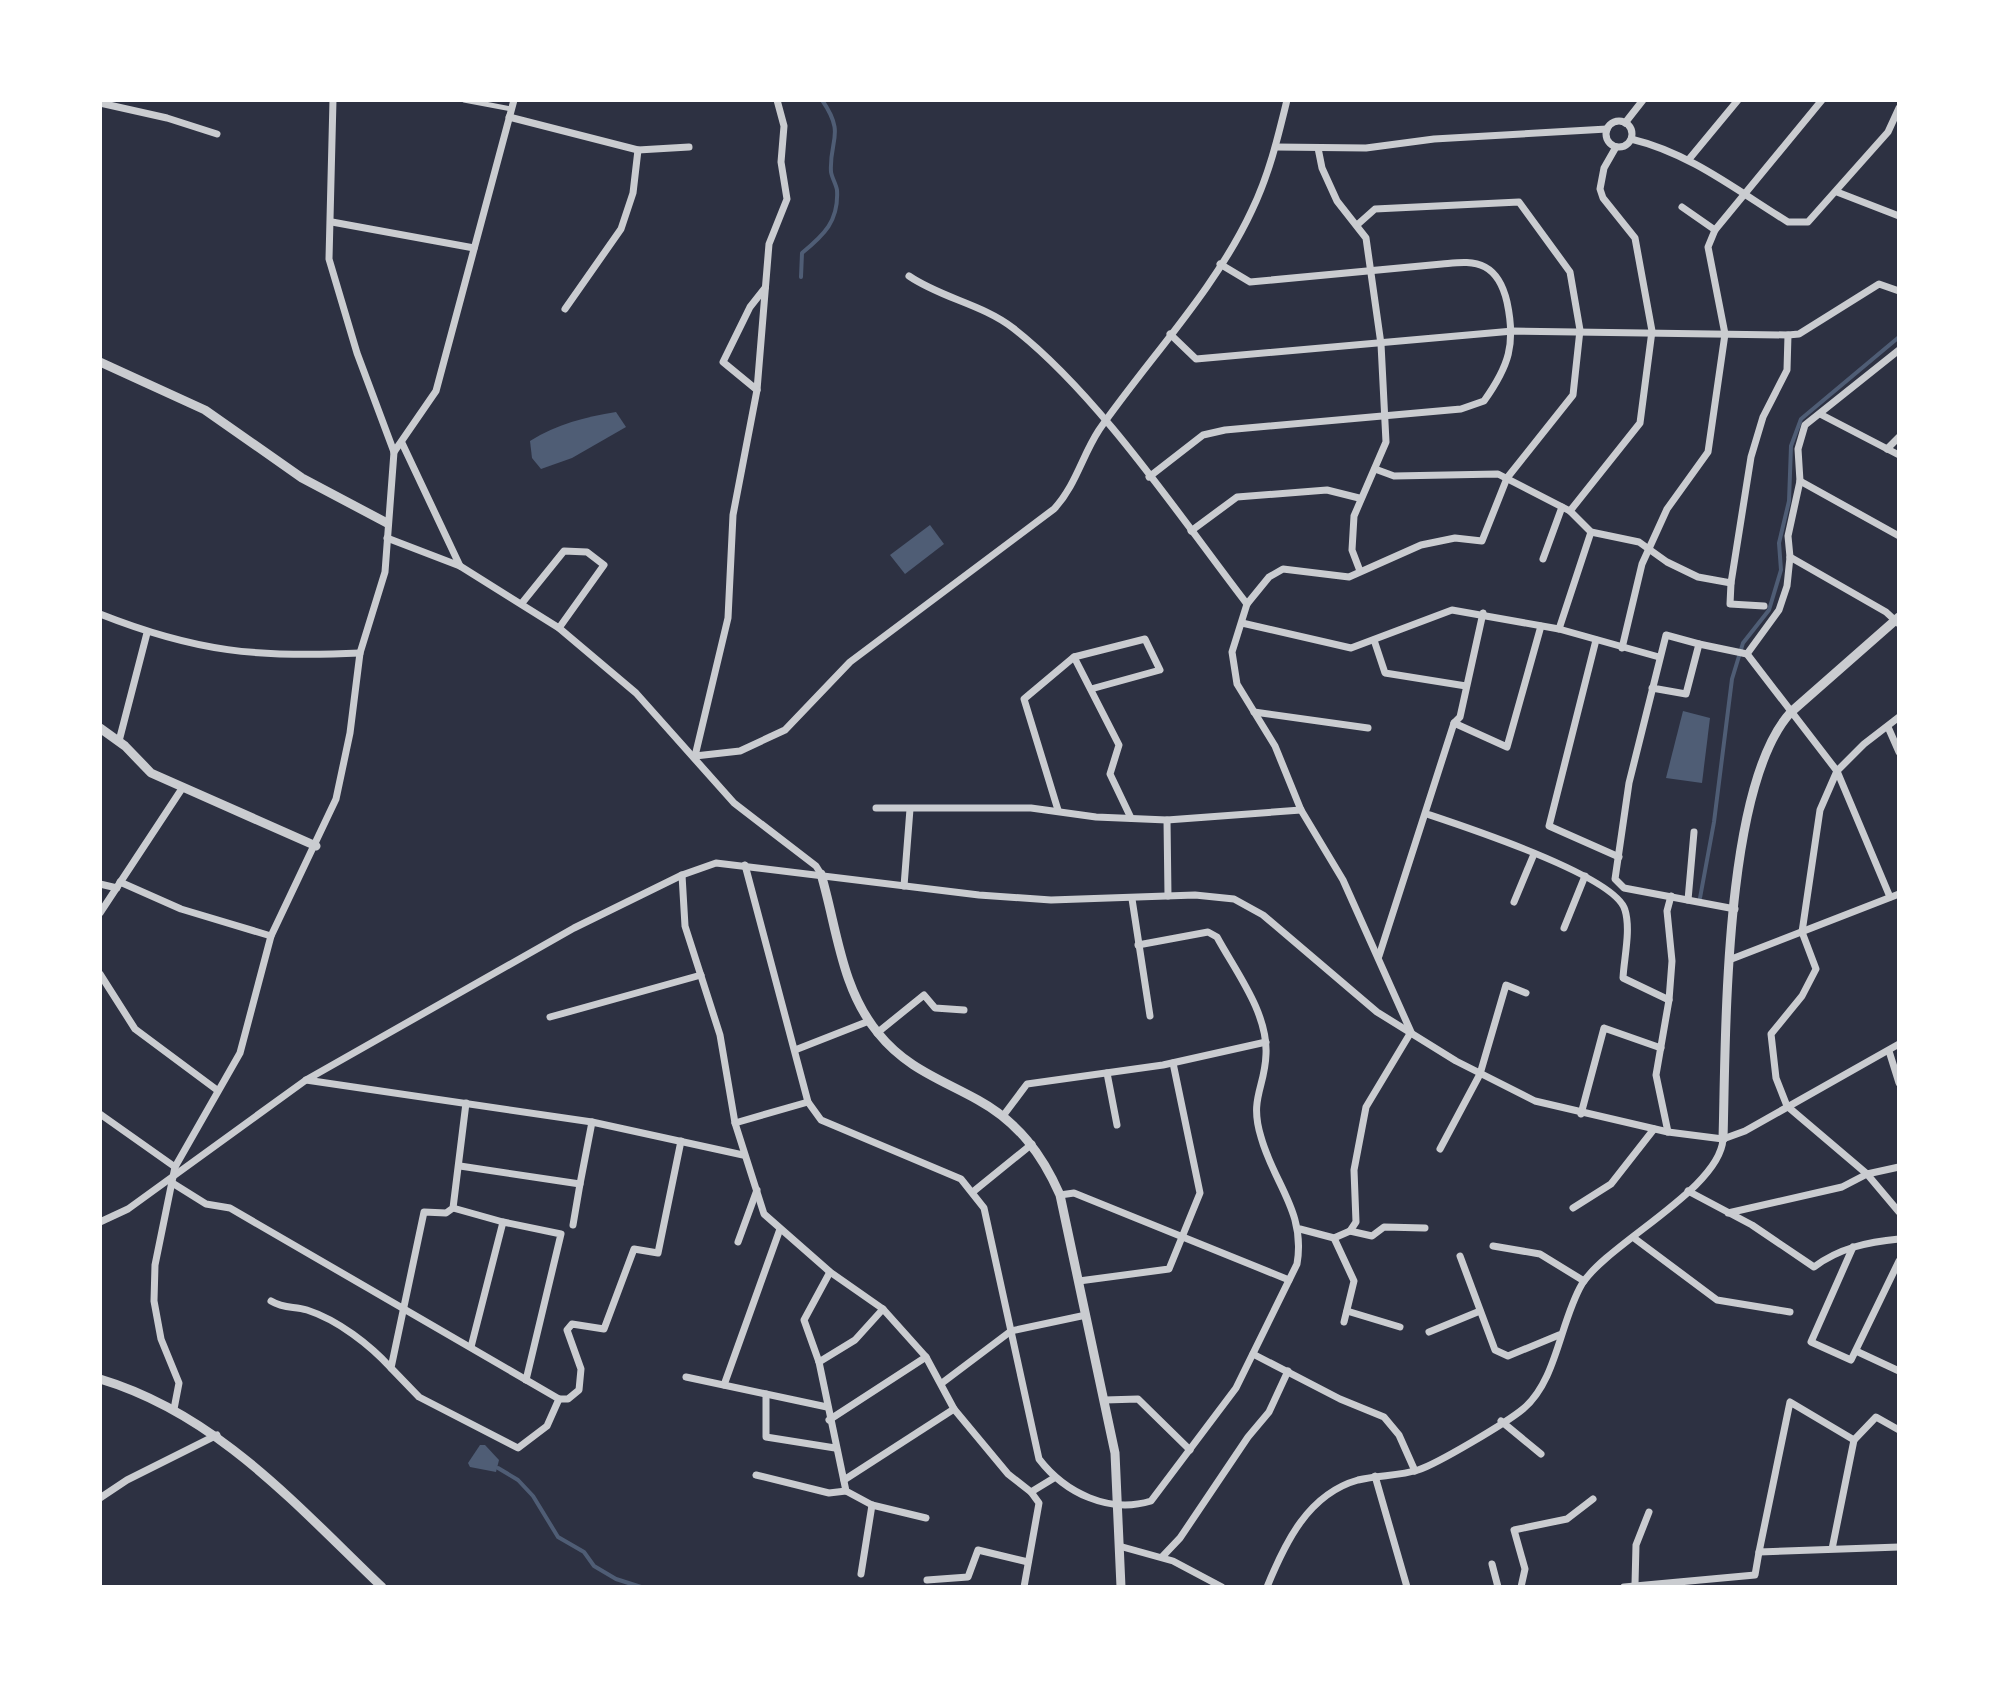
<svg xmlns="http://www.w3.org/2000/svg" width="1999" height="1687" font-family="Manrope,sans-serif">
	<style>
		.water { fill: #4f5d75 }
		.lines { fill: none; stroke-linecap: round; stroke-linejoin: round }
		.stream { stroke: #4f5d75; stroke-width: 4 }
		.pedestrian { stroke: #caccd0; stroke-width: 5 }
		.minor { stroke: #caccd0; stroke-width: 7 }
		.tertiary { stroke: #caccd0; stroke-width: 9 }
	</style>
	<rect width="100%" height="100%" fill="#2d3142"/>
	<g class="water">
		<path d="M616 412 626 427 572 458 541 469 532 458 530 441C557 424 585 417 616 412Z"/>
		<path d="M930 525 944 544 905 574 890 555Z"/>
		<path d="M1683 711 1710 718 1702 783 1666 778Z"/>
		<path d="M480 1445H485L499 1460 496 1472 470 1467 468 1463Z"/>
	</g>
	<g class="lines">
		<g class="stream">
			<path d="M801 277 802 253C824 235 839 221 837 190 836 184 832 178 831 172 829 139 846 135 822 100"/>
			<path d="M1700 898 1714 822 1732 679 1743 643 1769 610 1781 570 1779 543 1789 501 1791 446 1801 419 1899 337"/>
			<path d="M498 1468 518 1480 533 1496 558 1537 584 1552 594 1566 616 1579 641 1587"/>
		</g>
		<path class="pedestrian" d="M464 100 511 109"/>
		<g class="minor">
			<path d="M100 103 167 118 217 134"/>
			<path d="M509 117 638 150 689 147"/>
			<circle cx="1619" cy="134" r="13"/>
			<path d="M1625 123 1643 100"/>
			<path d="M1631 139C1690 153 1736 190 1788 222H1808L1888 132 1899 108"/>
			<path d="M1276 147 1366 148 1434 139 1607 129"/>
			<path d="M1318 148 1322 168 1337 201 1366 238 1381 344 1386 442 1354 516 1352 550 1360 571"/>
			<path d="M1690 158 1738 100"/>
			<path d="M1837 192 1899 216"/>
			<path d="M1682 207 1715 230"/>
			<path d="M332 222 474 248"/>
			<path d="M909 276C941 298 982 304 1013 328 1099 395 1180 517 1247 604"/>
			<path d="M565 309 621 229 633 193 638 150"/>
			<path d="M1170 334 1196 359 1513 331 1788 335 1799 334 1879 284 1899 291"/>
			<path d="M757 390 723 362 750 307 765 288"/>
			<path d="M1820 414 1899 455"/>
			<path d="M402 443 460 566"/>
			<path d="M1887 449 1899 437"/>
			<path d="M394 452 436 391 514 100"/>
			<path d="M1375 469 1394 476 1498 474 1570 511 1591 532 1639 542 1667 562 1698 577 1731 583 1751 457 1763 417 1787 370 1788 335"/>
			<path d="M1149 477 1203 435 1225 430 1461 409 1484 401C1509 366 1516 344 1507 302 1504 289 1498 274 1485 267 1472 260 1455 263 1442 264L1250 282 1220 264"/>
			<path d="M1800 481 1899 536"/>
			<path d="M1570 511 1640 423 1652 331 1635 238 1603 198 1600 189 1604 168 1616 147"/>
			<path d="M1191 531 1237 497 1327 490 1359 498"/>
			<path d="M387 538 460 566 559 628 636 693 734 803 816 866 821 874"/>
			<path d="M1790 557 1886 612 1899 624"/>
			<path d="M1543 559 1562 507"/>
			<path d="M1731 583 1730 604 1764 606"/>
			<path d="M522 603 564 551 587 552 604 565 559 628"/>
			<path d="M100 614C196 652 258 658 360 653"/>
			<path d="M1242 623 1351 648 1452 610 1559 629 1659 657"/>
			<path d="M1559 629 1591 532"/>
			<path d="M1374 640 1385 673 1466 686"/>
			<path d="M1596 640 1549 826 1619 857"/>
			<path d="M1699 644 1747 654 1837 771 1890 897"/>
			<path d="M1622 648 1642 564 1667 509 1708 452 1725 334 1708 247 1715 230 1822 100"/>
			<path d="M1747 654 1779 610 1787 586 1790 557 1788 536 1800 481 1798 449 1805 425 1899 350"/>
			<path d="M1074 657 1119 745 1110 774 1131 818"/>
			<path d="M1652 688 1686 694 1699 644 1666 635 1629 783 1615 879 1624 888 1735 909"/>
			<path d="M1254 712 1368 728"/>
			<path d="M1899 717 1864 744 1837 771 1820 810 1802 932 1816 969 1802 996 1771 1034 1776 1078 1787 1106 1867 1174 1899 1212"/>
			<path d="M1454 723 1507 747 1541 626"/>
			<path d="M1888 727 1899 752"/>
			<path d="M119 741 147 633"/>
			<path d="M695 756 740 751 785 730 850 662 1054 509C1076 485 1082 456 1099 430 1149 358 1215 290 1252 210 1269 175 1278 137 1287 100"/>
			<path d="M695 756 728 618 733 515 757 390 769 244 787 199 781 162 784 126 777 100"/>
			<path d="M876 808H1031L1096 817 1167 820 1301 810"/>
			<path d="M1058 810 1024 699 1074 657 1145 639 1160 670 1091 689"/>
			<path d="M1427 814C1463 826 1616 876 1625 910 1631 930 1624 958 1623 978L1669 1000"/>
			<path d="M1167 820 1168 896"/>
			<path d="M745 865 808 1102 821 1120 961 1179 984 1208 1039 1459C1065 1493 1109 1514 1151 1501L1236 1388 1297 1264C1306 1212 1274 1184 1261 1137 1249 1098 1265 1088 1266 1054 1268 1013 1236 972 1217 937L1208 932 1138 945"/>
			<path d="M682 875 685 926 720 1035 735 1123 764 1214 830 1272 883 1309 926 1357 954 1409 1008 1474 1031 1492 1054 1478"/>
			<path d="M120 882 181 909 271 936"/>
			<path d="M100 884 117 888"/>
			<path d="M904 886 910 809"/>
			<path d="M1132 899 1150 1016"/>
			<path d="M1688 900 1694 832"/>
			<path d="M1514 902 1534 854"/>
			<path d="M100 913 183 787"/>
			<path d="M1564 928 1585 876"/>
			<path d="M1379 956 1454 723 1460 717 1483 613"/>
			<path d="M1729 960 1899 894"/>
			<path d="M100 974 135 1029 217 1090"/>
			<path d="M550 1017 701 975"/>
			<path d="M877 1033 924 995 935 1008 964 1010"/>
			<path d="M795 1050 869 1021"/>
			<path d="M1889 1051 1899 1083"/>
			<path d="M1107 1073 1117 1125"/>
			<path d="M306 1080 592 1122 743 1155"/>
			<path d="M466 1103 453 1208 446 1213 424 1212 391 1368 419 1397 518 1448 547 1426 559 1399"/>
			<path d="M100 1114 175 1167"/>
			<path d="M1581 1114 1604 1028 1661 1048"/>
			<path d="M1003 1116 1027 1084 1163 1065 1266 1042"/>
			<path d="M735 1123 808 1102"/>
			<path d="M1668 1132 1656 1075 1669 1000 1672 961 1667 911 1671 896"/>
			<path d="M1440 1149 1480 1074 1506 985 1526 993"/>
			<path d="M460 1166 580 1184 592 1122"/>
			<path d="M174 1184 206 1204 230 1208 559 1399H568L579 1390 581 1369 567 1330 572 1324 604 1329 634 1249 658 1253 681 1141"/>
			<path d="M974 1191 1032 1144"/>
			<path d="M1688 1191 1752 1225 1814 1267C1839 1248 1868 1242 1899 1239"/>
			<path d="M1060 1195 1074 1193 1289 1280"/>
			<path d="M453 1208 503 1222"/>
			<path d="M1573 1208 1611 1184 1654 1129"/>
			<path d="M1728 1213 1842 1187 1867 1174 1899 1167"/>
			<path d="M100 1222 128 1209 306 1080 574 928 682 875 716 863 979 895 1051 900 1195 895 1234 899 1263 915 1377 1012 1456 1061 1535 1101 1668 1132 1723 1139 1745 1131 1899 1044"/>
			<path d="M573 1225 580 1184"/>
			<path d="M1300 1229 1334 1238 1350 1231 1356 1222 1354 1170 1366 1107 1411 1032 1343 880 1301 810 1275 746 1237 684 1232 652 1247 604 1269 577 1283 569 1349 577 1421 545 1455 538 1482 541 1507 478 1573 395 1580 330 1570 272 1519 202 1375 209 1357 225"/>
			<path d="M1350 1231 1372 1236 1384 1227 1425 1228"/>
			<path d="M1334 1238 1354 1281 1344 1322"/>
			<path d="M1634 1238 1717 1300 1790 1312"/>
			<path d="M738 1242 757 1190"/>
			<path d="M1493 1246 1540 1254 1584 1281"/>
			<path d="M1853 1247 1811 1342 1851 1360 1899 1261"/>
			<path d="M1460 1256 1495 1350 1508 1356 1559 1335"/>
			<path d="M830 1272 804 1320 819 1362 846 1491 872 1505 926 1518"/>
			<path d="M1079 1281 1169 1269 1200 1193 1173 1063"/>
			<path d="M271 1301C284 1309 294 1306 307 1310 338 1320 370 1345 391 1368"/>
			<path d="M1347 1311 1400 1327"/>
			<path d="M1429 1332 1480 1311"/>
			<path d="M471 1347 503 1222 561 1234 526 1380"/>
			<path d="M1856 1351 1899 1371"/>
			<path d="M1253 1354 1340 1399 1384 1417 1399 1435 1415 1471"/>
			<path d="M819 1362 855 1340 883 1309"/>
			<path d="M686 1377 827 1407"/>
			<path d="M942 1383 1011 1331 1086 1315"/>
			<path d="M724 1385 780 1229"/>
			<path d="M766 1394V1437L835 1448"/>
			<path d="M1105 1400 1138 1399 1190 1450"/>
			<path d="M174 1409 179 1383 161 1339 154 1301 155 1265 175 1167 240 1053 271 936 336 799 350 733 360 653 385 572 394 452 357 353 329 259 333 100"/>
			<path d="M829 1420 926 1357"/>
			<path d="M1501 1421 1541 1454"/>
			<path d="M1854 1440 1876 1417 1899 1430"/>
			<path d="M756 1475 829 1493 846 1491"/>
			<path d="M1375 1476 1407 1587"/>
			<path d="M844 1480 954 1409"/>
			<path d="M100 1498 127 1480 217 1435"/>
			<path d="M1119 1546 1173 1561 1222 1587"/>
			<path d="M1832 1549 1854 1440 1790 1402 1759 1552 1899 1547"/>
			<path d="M1162 1557 1180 1538 1248 1437 1269 1412 1288 1371"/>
			<path d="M1492 1564 1498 1587"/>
			<path d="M861 1574 872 1505"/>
			<path d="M927 1580 968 1577 978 1550 1028 1562"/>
			<path d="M1635 1584 1636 1545 1649 1512"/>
			<path d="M1024 1587 1039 1503 1031 1492"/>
			<path d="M1267 1587C1285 1543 1308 1494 1358 1480 1378 1475 1399 1476 1418 1470 1437 1464 1506 1423 1523 1409 1557 1381 1560 1321 1582 1284 1608 1243 1720 1189 1723 1139"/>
			<path d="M1521 1587 1525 1569 1514 1530 1567 1519 1593 1499"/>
			<path d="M1624 1587 1755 1575 1759 1552"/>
		</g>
		<g class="tertiary">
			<path d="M100 362 205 410 302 478 387 523"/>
			<path d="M100 728 125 746 151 773 316 846"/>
			<path d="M821 874C837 928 841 988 878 1033 906 1068 940 1079 978 1100 1018 1122 1042 1154 1060 1195L1115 1453 1121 1587"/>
			<path d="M1723 1139C1726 1037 1723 786 1791 712L1899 617"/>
			<path d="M100 1379C217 1414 296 1505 382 1587"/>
		</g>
	</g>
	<rect width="1999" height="1687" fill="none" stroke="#ffffff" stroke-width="204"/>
</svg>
